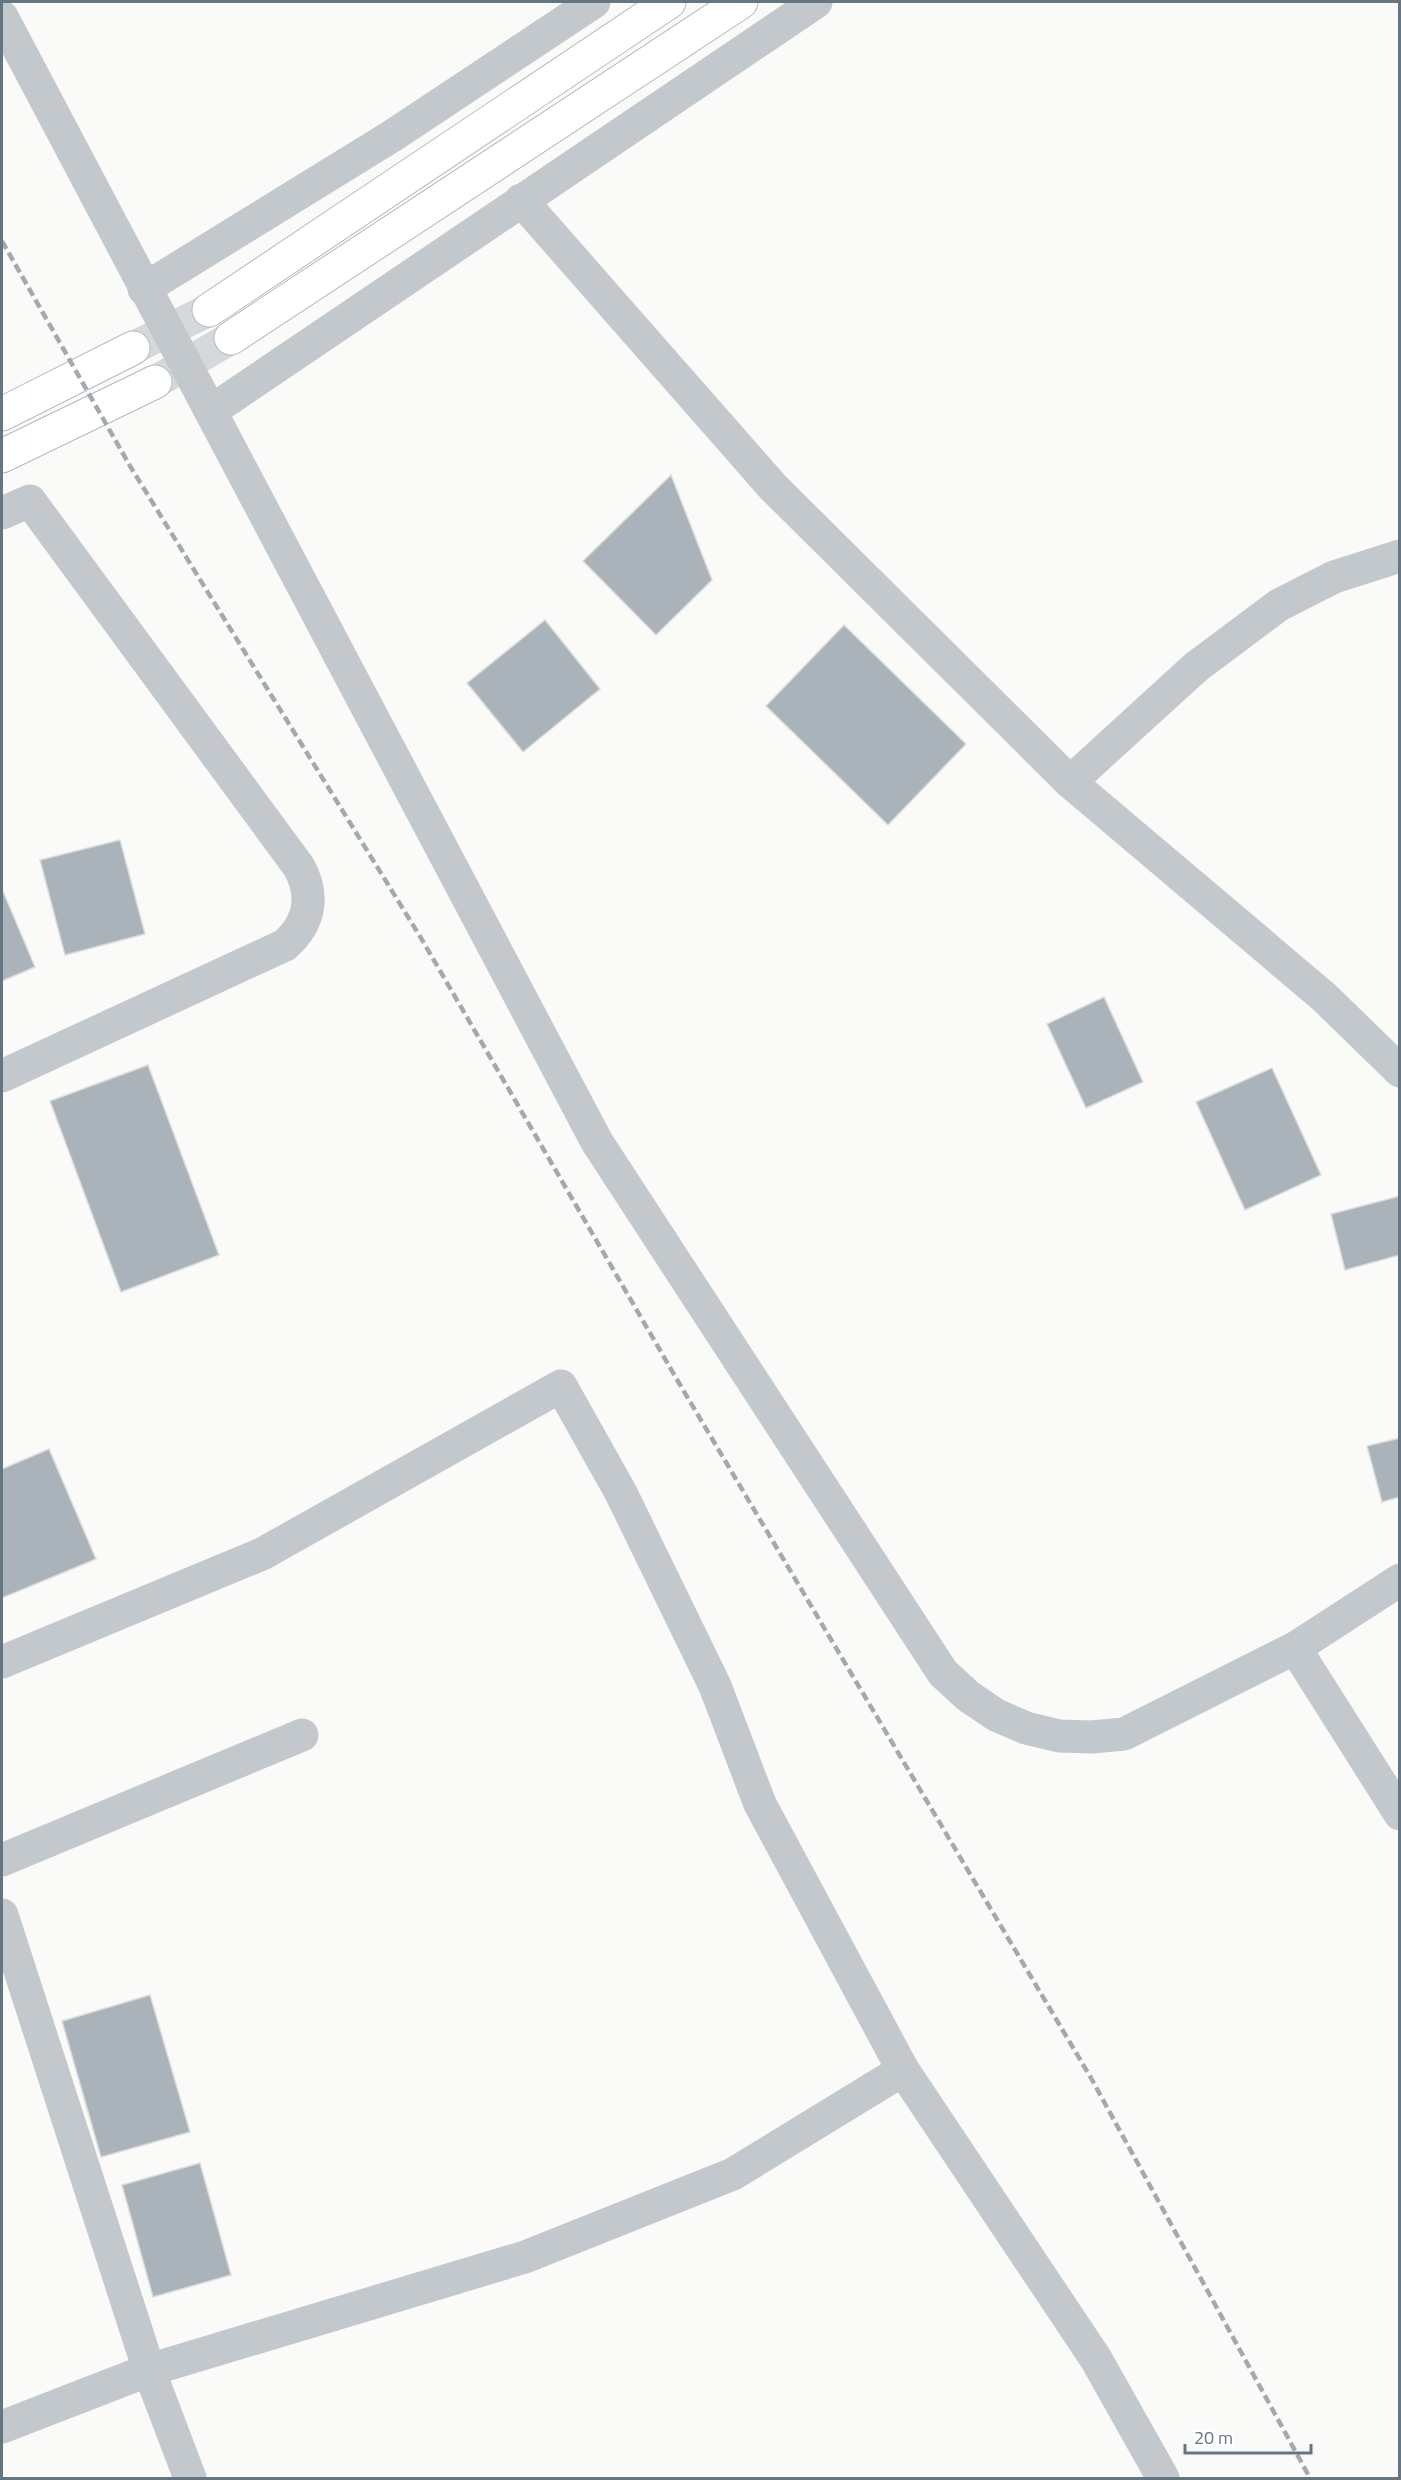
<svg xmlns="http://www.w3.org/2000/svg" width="1401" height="2480" font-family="'Titillium Web',sans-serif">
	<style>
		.building { fill: #aab3b9; stroke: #dcdcda; stroke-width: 1.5 }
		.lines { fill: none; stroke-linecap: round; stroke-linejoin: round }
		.major-tunnel { stroke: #d5d9db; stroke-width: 33; stroke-dasharray: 33 16; stroke-linecap: butt }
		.major-casing { stroke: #b5babe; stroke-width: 35 }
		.minor { stroke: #c3c8cc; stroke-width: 33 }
		.major { stroke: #fff; stroke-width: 33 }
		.rail { stroke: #a2aab0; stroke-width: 4.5; stroke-dasharray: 9 4.5; stroke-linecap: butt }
	</style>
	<rect width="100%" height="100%" fill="#fafaf8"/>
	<g class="building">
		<path d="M671 475 712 580 656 635 583 561Z"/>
		<path d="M545 620 600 689 523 752 467 683Z"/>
		<path d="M844 625 966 744 888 825 766 706Z"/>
		<path d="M120 840 145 934 65 955 40 860Z"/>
		<path d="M2 889 35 967 2 981Z"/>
		<path d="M1104 997 1143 1082 1086 1108 1047 1024Z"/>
		<path d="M148 1065 219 1255 121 1292 50 1101Z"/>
		<path d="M1272 1068 1321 1175 1245 1210 1196 1102Z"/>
		<path d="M1400 1196V1255L1345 1270 1331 1214Z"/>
		<path d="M1400 1438V1497L1382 1502 1367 1446Z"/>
		<path d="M49 1449 96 1559 2 1598V1469Z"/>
		<path d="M150 1995 190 2132 101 2157 62 2021Z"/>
		<path d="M200 2163 231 2275 153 2297 122 2185Z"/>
	</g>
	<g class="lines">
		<g class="major-tunnel">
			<path d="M133 348 209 310"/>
			<path d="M155 382 231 338"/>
		</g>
		<defs>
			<g id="major">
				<path d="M209 310 669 2"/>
				<path d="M231 338 741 2"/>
				<path d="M2 414 133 348"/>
				<path d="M2 456 155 382"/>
			</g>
		</defs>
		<use href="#major" class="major-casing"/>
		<g class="minor">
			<path d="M2 17 597 1142 943 1673 968 1696 996 1715 1026 1728 1059 1736 1092 1737 1124 1734 1295 1648 1400 1580"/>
			<path d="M521 200 773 487 1070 782 1324 997 1400 1071"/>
			<path d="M144 289 392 136 594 2"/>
			<path d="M211 411 816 2"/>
			<path d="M2 513 30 501 299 867C315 896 310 923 285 945L2 1076"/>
			<path d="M1070 782 1196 667 1279 605 1334 577 1400 556"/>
			<path d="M1295 1648 1400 1814"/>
			<path d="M2 1662 262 1554 561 1386 621 1493 715 1686 760 1804 903 2070 1096 2359 1163 2478"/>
			<path d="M2 1860 302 1735"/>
			<path d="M2 1915 149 2370 190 2478"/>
			<path d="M2 2427 149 2370 525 2257 733 2174 903 2070"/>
		</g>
		<use href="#major" class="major"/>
		<path class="rail" d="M2 241 130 466 421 938 679 1383 1091 2078 1310 2478"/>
	</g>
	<rect width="1401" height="2480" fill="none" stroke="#657683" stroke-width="6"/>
	<path d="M1185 2444v9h126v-9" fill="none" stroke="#657683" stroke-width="3"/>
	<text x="1194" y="2444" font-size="18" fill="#657683" stroke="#ffffff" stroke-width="4.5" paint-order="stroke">20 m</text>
</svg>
